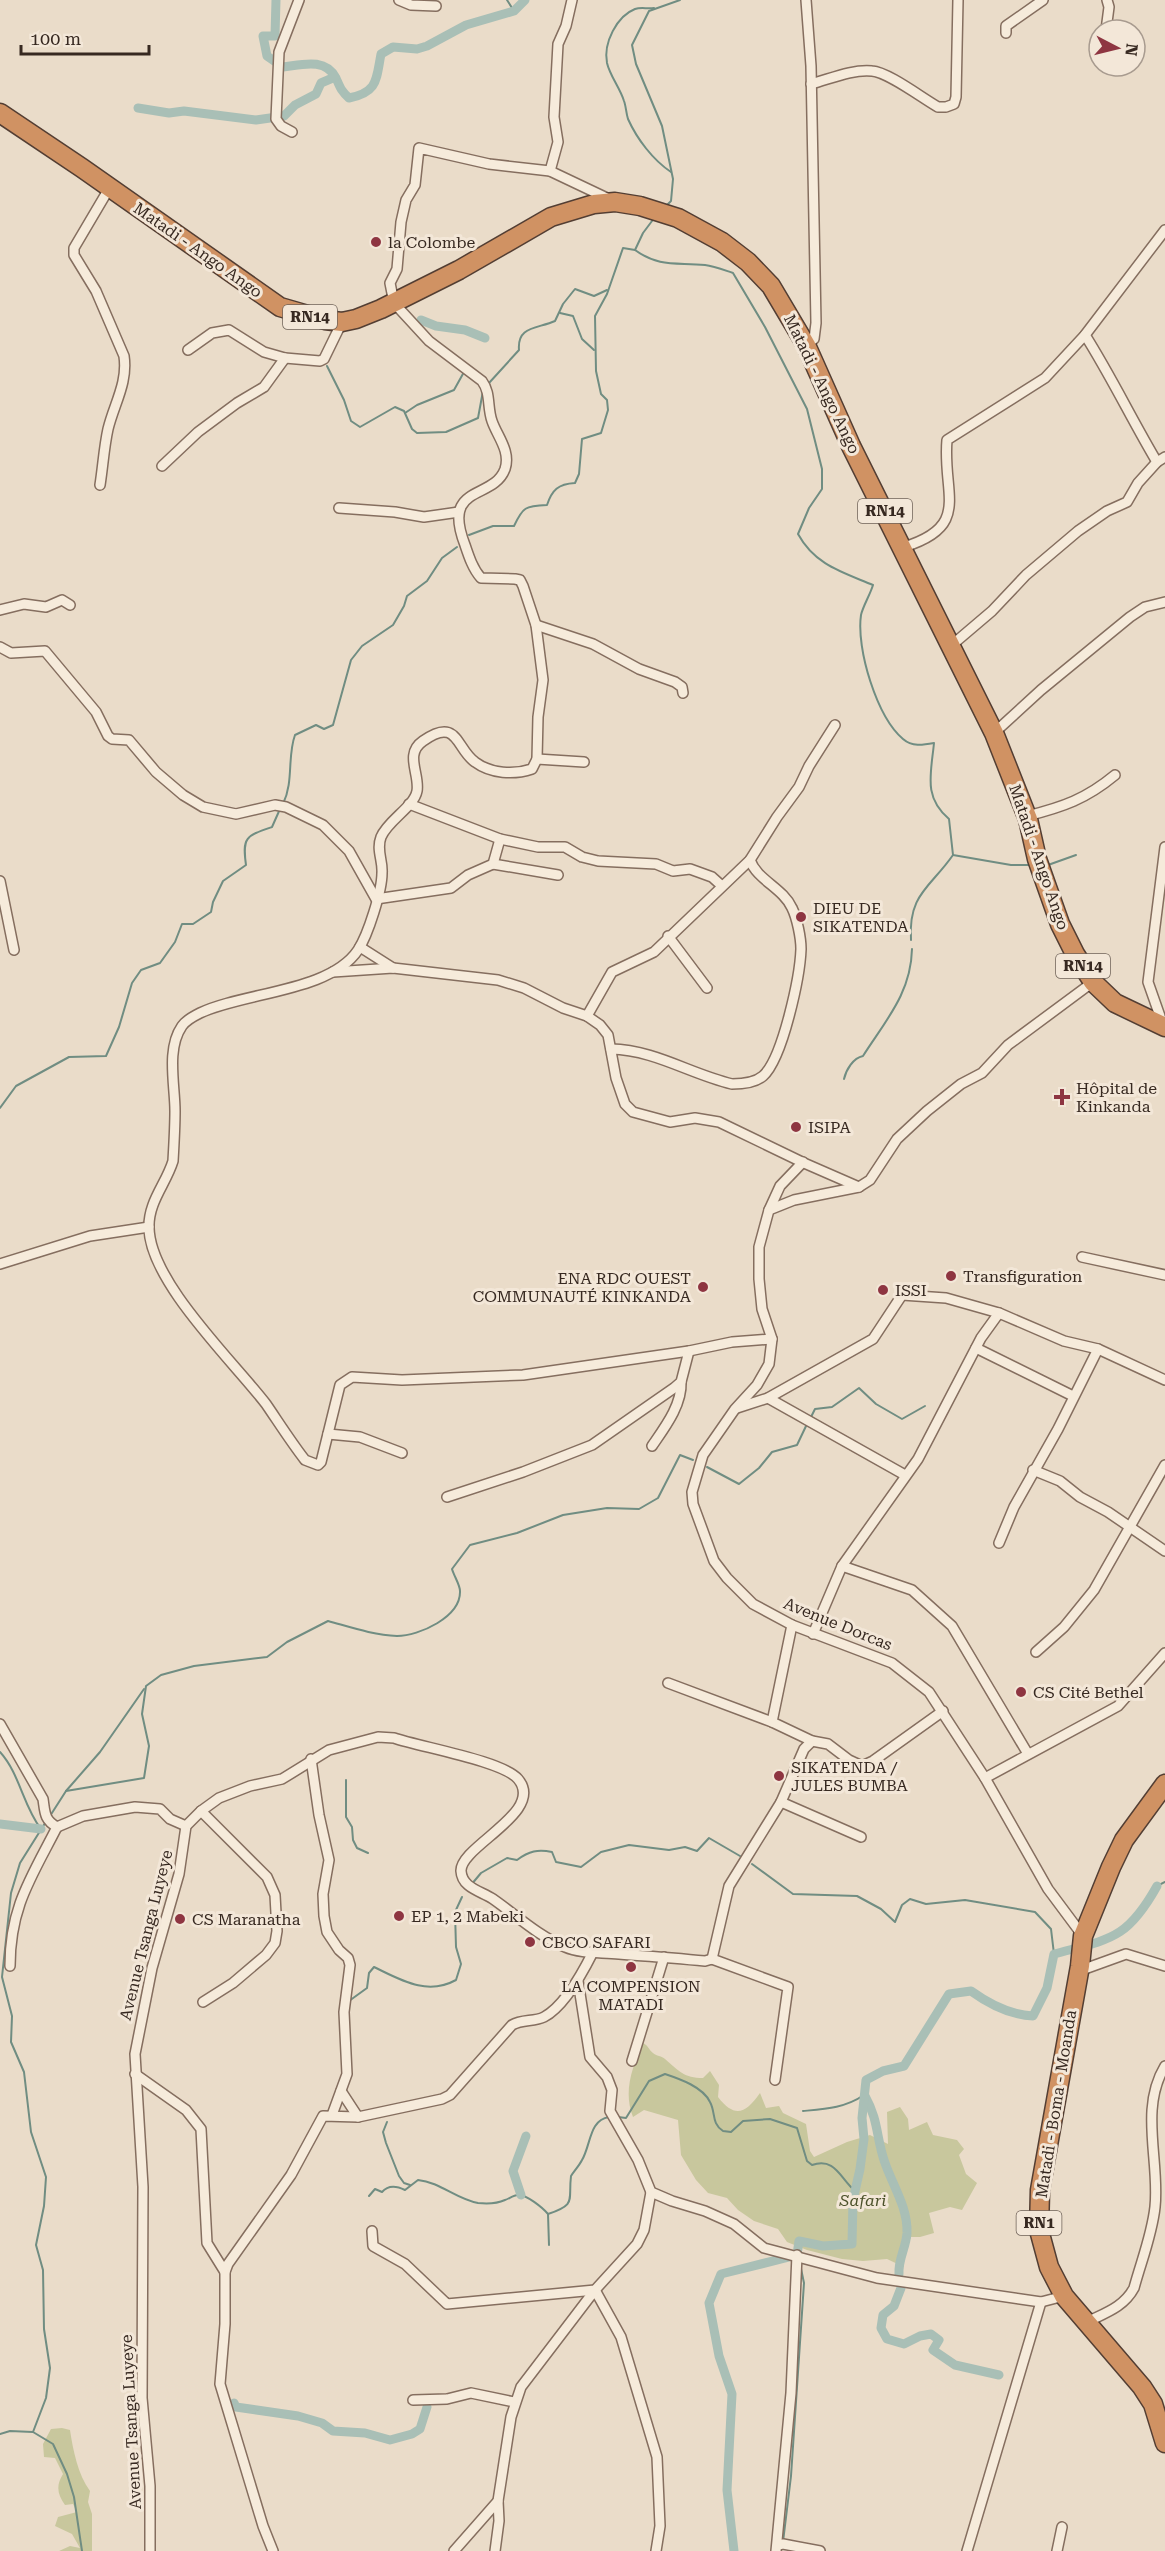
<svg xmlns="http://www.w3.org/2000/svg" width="1165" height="2551" font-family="'Roboto Serif',serif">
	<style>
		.green { fill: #c8c79d }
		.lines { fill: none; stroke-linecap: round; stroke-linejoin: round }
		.stream { stroke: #708d82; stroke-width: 2 }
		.canal { stroke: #a9bfb6; stroke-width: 9 }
		.street-casing { stroke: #856e5f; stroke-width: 12 }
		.highway-casing { stroke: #533e33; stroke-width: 21 }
		.street { stroke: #f6ebdb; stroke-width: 9 }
		.highway { stroke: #d09263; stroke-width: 18 }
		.poi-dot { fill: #8e3541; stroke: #f3e7d8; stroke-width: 2 }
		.labels { text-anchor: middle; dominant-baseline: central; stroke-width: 6; stroke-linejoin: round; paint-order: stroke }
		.shield { fill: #f3e7d8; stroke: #6f6258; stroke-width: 1.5 }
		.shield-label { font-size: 15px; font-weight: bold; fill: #372921 }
		.poi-label { font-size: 16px; fill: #372921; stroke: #f3e7d8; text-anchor: start }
		.street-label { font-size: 16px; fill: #372921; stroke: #f3e7d8 }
		.park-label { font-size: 16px; font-style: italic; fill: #4c512a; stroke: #f3e7d8 }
	</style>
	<rect width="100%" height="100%" fill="#eadcc9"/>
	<g class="green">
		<path d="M643 2043C649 2046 648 2049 653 2053 656 2056 662 2056 665 2059 679 2071 684 2078 703 2078L710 2071 719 2085 718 2097C735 2119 746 2113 760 2093L766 2108 779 2106 783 2113 806 2124 810 2151 814 2157 847 2142 870 2135 888 2144 887 2112 900 2107 908 2119 909 2130 927 2122 933 2135 957 2140 964 2149 959 2155 966 2174 977 2183 962 2210 950 2207 929 2213 934 2233 920 2237H911L904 2256V2267L887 2259 863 2261 842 2259 807 2250 787 2242 778 2229 754 2221 738 2210 727 2198 708 2193 696 2180 681 2155 678 2120 644 2110 633 2117C623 2091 632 2068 643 2043Z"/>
		<path d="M62 2428 70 2430C73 2450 78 2475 90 2491L88 2502 92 2514V2551H59L70 2546 80 2548 72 2534 55 2526 58 2517 77 2512 73 2504 65 2505C57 2494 56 2485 63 2474L55 2458 44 2457 43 2444 51 2429Z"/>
	</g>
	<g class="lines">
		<g class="stream">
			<path d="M507 0 514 11"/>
			<path d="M654 8C647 9 641 7 635 9 617 16 603 43 607 63 610 76 620 88 624 101 626 106 626 113 628 119 637 139 653 160 671 172"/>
			<path d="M665 207 671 201 673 179 662 126 636 64 632 45 649 11 680 0"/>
			<path d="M655 217 643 233 635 250C660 268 677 262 705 265 714 266 724 270 733 273L765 327 807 409 822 469V489L809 508 798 534C815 565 842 572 873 585 870 595 863 606 861 615 856 649 877 717 903 739 912 747 923 745 934 743 931 774 923 797 949 819L953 855 1011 865H1030"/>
			<path d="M560 313 573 316 582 339 594 350"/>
			<path d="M327 366 344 400 351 421 360 427 395 407 404 411 412 429 417 433 446 432 478 418 483 391"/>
			<path d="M489 383 519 350C517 326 537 329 555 321L563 304 575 289 594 296 607 290"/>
			<path d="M405 413 417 405 454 390 464 372"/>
			<path d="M469 535 493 526H514C523 507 525 506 547 505 552 490 558 484 575 483L579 474 582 439 601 433 608 410 607 400 601 394 596 371 595 316 607 294 623 248 635 250"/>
			<path d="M283 804C294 781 287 757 295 735L316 725 324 729 333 725 351 660 362 646 393 625 404 606 407 596 427 581 442 558 457 547"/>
			<path d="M1048 865 1076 855"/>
			<path d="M911 940C908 894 930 888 953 855"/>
			<path d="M844 1079C846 1070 853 1058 863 1056 886 1020 911 993 912 949"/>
			<path d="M0 1108 16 1086 69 1057 106 1056 119 1027 132 983 141 970 160 963 175 942 182 924H193L211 912 213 902 223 881 246 865C242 837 246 836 272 827L280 809"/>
			<path d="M810 1419 815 1409 832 1407 859 1388 876 1404 902 1419 925 1406"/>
			<path d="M707 1467 739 1484 759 1468 772 1452 797 1445 807 1424"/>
			<path d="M0 1752C20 1774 23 1806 41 1829"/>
			<path d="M346 1780V1817L352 1827 353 1840 357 1848 368 1853"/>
			<path d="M66 1791 100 1752 144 1689"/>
			<path d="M50 1816 66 1791 144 1778 149 1746 142 1714 146 1686 161 1675 194 1666 267 1657 287 1642 328 1621C350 1627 373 1635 397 1636 419 1636 461 1617 460 1591 460 1585 454 1576 452 1569L470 1545 517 1533 563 1515 607 1508 639 1509 658 1498 680 1455 693 1460"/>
			<path d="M47 1820 20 1863 11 1893 2 1977 12 2016 11 2042 24 2072 31 2132 46 2177 44 2206 36 2245 43 2270 44 2329 50 2368 46 2398 33 2432 53 2444 67 2474 74 2497 82 2551"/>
			<path d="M752 1864 793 1894 857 1896 881 1909 895 1922 902 1905 910 1899 926 1904 965 1900 1035 1912 1051 1929 1054 1954"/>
			<path d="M471 1885 481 1873 507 1858 517 1860C529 1851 538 1849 552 1852L556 1862 581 1867 601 1852 629 1845 669 1850 685 1847 697 1851 709 1838 740 1856"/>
			<path d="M1157 1886 1165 1882"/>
			<path d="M349 2001 367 1988 369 1973 374 1967C401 1980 427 1996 456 1980L461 1964 456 1947 455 1912 462 1897"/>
			<path d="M803 2111C825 2109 845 2108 864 2095"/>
			<path d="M618 2117 626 2118 649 2081 665 2074C680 2079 703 2087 710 2102 716 2113 711 2123 723 2131L731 2132 743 2121 770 2119 797 2128 807 2161 812 2165C835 2157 840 2178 855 2191"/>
			<path d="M387 2122 383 2132 386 2143 399 2176 404 2183 410 2185"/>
			<path d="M369 2196 375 2189 382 2192C388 2185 397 2186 405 2190L418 2180C440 2182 456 2199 478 2203 487 2204 496 2204 505 2200 509 2199 513 2195 518 2195 526 2194 543 2208 548 2214"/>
			<path d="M549 2245 548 2214C577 2204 568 2201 571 2176 574 2171 579 2166 582 2160 591 2145 589 2120 609 2117"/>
			<path d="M0 2434 10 2431 33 2432"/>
			<path d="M783 2542 791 2476 804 2283 800 2264"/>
		</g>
		<g class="canal">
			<path d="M276 0 275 36H263L267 56 283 67C301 65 325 57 336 78 340 87 341 91 349 98 378 92 376 80 381 54L393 47 417 49 427 46 466 25 514 11 525 0"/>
			<path d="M138 108 169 113 184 111 256 120 284 116 295 105 316 94 321 83 335 77"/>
			<path d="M421 320 436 326 465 330 485 338"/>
			<path d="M0 1824 41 1829"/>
			<path d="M865 2096C879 2121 876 2138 885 2163 893 2186 908 2208 907 2233 906 2248 898 2259 899 2274"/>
			<path d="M521 2195 513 2171 526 2136"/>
			<path d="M901 2288 894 2306 883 2315 881 2328 887 2339 904 2344 920 2336 931 2334 939 2340 933 2350 955 2365 999 2375"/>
			<path d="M234 2403 236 2407 298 2416 322 2423 333 2431 365 2433 390 2440 412 2434 420 2429 427 2407"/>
			<path d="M734 2551 727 2490 732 2394 719 2356 709 2303 721 2274 797 2255 799 2241 823 2246 852 2244 853 2200 860 2169 864 2139 862 2118 866 2080 883 2071 904 2066 949 1994 971 1991C989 2004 1010 2015 1033 2016L1047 1988 1054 1954C1110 1939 1127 1940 1157 1886"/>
		</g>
		<defs>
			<g id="street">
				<path d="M399 0 411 5 436 6"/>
				<path d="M806 0 811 66 816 323 814 339 806 345"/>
				<path d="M1106 30 1109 7 1107 0"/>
				<path d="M1006 33V26L1043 0"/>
				<path d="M811 84C830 79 852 69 872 71 888 72 922 98 938 107H946L954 104 956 97 958 0"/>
				<path d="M292 132 281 126 276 119 279 52 299 0"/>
				<path d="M550 171 558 142 554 117 558 44 566 26 572 0"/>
				<path d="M609 199 550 171 489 164 419 148 415 185 406 200 401 222 397 269 390 283 394 303 429 341 482 381C491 393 487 407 492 421 497 436 511 451 505 469 493 501 441 483 465 545 469 557 473 569 481 578L515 579 520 580 523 586 536 625 543 680 538 717 537 759 532 769C514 775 491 774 475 762 456 749 458 716 423 741 404 754 420 774 417 791 414 807 388 820 381 837 376 850 383 860 382 873 382 891 368 935 358 950 330 992 244 992 200 1013 194 1016 186 1020 182 1026 166 1049 175 1085 175 1111 175 1127 174 1144 173 1161 166 1184 148 1202 149 1228 150 1282 233 1361 266 1404 279 1423 291 1442 305 1460L318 1465 321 1462 340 1385 352 1377 402 1380 523 1375 689 1351 732 1342 772 1339"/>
				<path d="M1085 335C1111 376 1132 420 1157 462"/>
				<path d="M188 350 212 333 229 330 264 352 285 358 320 361 324 359 342 322"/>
				<path d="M162 466 198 432 237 403 264 387 285 358"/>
				<path d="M100 485C103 466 104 447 108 429 114 404 128 383 124 356L96 291 74 255V248L110 187"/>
				<path d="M339 508 395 512 424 517 459 512"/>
				<path d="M904 547C972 526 942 494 947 440L1045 378 1085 335 1165 230"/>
				<path d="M0 610 24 604 46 607 62 600 70 605"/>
				<path d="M536 625 593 644 639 669 675 682 682 687 683 693"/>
				<path d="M952 645 992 611 1026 575 1078 531 1107 511 1127 502 1138 483 1157 462 1165 457"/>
				<path d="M0 647 11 653 45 651 96 712 108 736 112 739 129 740 156 772 183 795 203 807 236 814 275 805 286 807 323 825 349 851 376 899 451 888 468 875 493 864 500 839"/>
				<path d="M994 733 1041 690 1130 617 1145 607 1165 602"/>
				<path d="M537 759 584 762"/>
				<path d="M409 804 500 839 538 847H565L582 857 598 861 656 864 673 871 690 869 712 877 722 886"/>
				<path d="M1027 816C1063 807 1086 799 1115 775"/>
				<path d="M493 864 558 875"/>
				<path d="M0 881 14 950"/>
				<path d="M668 936 707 988"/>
				<path d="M360 947 393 968"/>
				<path d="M333 972 393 968 498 980 524 988 563 1008 587 1016 600 1025 608 1035 616 1078 625 1104 633 1112 670 1122 695 1118 719 1122 804 1163 859 1187"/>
				<path d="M587 1016 612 972 654 952 750 860 777 817 799 787 809 766 835 725"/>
				<path d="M1161 1019 1148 982 1165 847"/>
				<path d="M611 1049C655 1050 690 1074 732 1084 743 1084 755 1083 763 1076 783 1058 800 976 801 949 801 938 797 918 792 908 783 888 757 880 750 860"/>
				<path d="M769 1210 780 1186 803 1162"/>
				<path d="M1082 1257 1165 1275"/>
				<path d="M0 1264 90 1236 149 1227"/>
				<path d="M976 1348 1073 1396"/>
				<path d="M768 1398 905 1475"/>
				<path d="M737 1408 768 1398 873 1339 902 1295 946 1298 999 1313 1064 1341 1098 1349 1165 1380"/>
				<path d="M328 1434 360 1437 402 1453"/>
				<path d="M652 1446C665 1427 682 1405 681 1382"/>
				<path d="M1033 1470 1060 1481 1080 1497 1108 1512 1165 1551"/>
				<path d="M447 1497 523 1472 592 1445 674 1388 681 1382 689 1351"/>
				<path d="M999 1543 1014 1507 1058 1429 1098 1349"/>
				<path d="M842 1566 912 1590 952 1626 1028 1754"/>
				<path d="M792 1625 772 1722 812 1741 828 1744 849 1760 862 1766 873 1761 943 1711"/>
				<path d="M813 1634 842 1566 918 1459 981 1338 999 1313"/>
				<path d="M1036 1652 1064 1627 1094 1590 1165 1465"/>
				<path d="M668 1683 772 1722"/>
				<path d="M0 1724 43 1799C45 1812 44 1820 57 1827L83 1816 135 1807 160 1809 170 1819 186 1826"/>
				<path d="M311 1759 319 1815 329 1860 323 1894 324 1916 327 1932 339 1950 348 1958 350 1965 344 2012 347 2074 332 2115"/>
				<path d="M985 1778 1118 1706 1165 1653"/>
				<path d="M781 1802 861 1837"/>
				<path d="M201 1811 267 1877 275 1895 277 1931 275 1943 266 1955 233 1983 203 2002"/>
				<path d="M1083 1936 1048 1889 985 1778 929 1692 892 1663 792 1625 753 1604 727 1578 714 1561 693 1504 692 1492 703 1455 735 1409 757 1385 769 1364 772 1339 762 1309 759 1279V1247L769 1210 794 1200 859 1187 870 1180 897 1139 927 1111 961 1084 982 1073 1008 1045 1093 982"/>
				<path d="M712 1959 729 1886 781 1802 804 1749 812 1741"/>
				<path d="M712 1959 788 1987 775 2080"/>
				<path d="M10 1966C10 1907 31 1878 57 1827"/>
				<path d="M1079 1971 1126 1954 1165 1966"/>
				<path d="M578 1981 590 2057 607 2077 612 2090 610 2111 638 2160 651 2192 672 2201 705 2211 734 2224 764 2248 877 2278 1041 2302 1064 2296"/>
				<path d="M632 2061 664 1957"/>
				<path d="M135 2074 186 2110 201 2129 207 2243 225 2272"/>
				<path d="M341 2091 358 2117"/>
				<path d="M372 2231 373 2246 405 2264 447 2304 595 2290 637 2244 644 2230 651 2192"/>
				<path d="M1087 2322C1105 2313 1124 2307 1134 2288 1141 2262 1152 2235 1155 2207 1160 2161 1139 2109 1165 2066"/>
				<path d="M413 2400 447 2399 471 2393 514 2402"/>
				<path d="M778 2545 783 2544 820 2551"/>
				<path d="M150 2551V2486L142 2398 143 2187 135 2054 152 1968 179 1874 186 1826 201 1811 219 1798 250 1786 282 1779 329 1750 378 1737 394 1738C420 1747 503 1761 518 1779 546 1812 460 1846 461 1871 462 1888 481 1891 493 1899 516 1915 538 1936 565 1947 581 1954 601 1952 619 1954 647 1956 676 1958 705 1961L712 1959"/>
				<path d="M273 2551 263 2526 220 2384 225 2324V2272L228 2264 291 2175 323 2116 358 2117 442 2099 450 2095 512 2025C522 2019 534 2022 544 2017 565 2006 583 1972 593 1952"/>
				<path d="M454 2551 498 2501 511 2417 521 2387 595 2290 621 2337 657 2457 660 2526 656 2551"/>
				<path d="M495 2551 499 2521 498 2501"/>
				<path d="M776 2551 791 2393 797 2255"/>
				<path d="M967 2551 1041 2302"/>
				<path d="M1057 2551 1062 2527"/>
			</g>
			<g id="highway">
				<path d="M0 113 82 168 280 307 325 320 342 322 356 319 381 309 459 270 551 217 594 204 615 202 640 206 678 218 722 242 748 262 771 286 806 345 851 446 994 733 1028 819 1037 859 1060 924 1075 954 1093 982 1115 1003 1165 1027"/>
				<path d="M1165 1784 1124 1840 1111 1867 1083 1936 1080 1966 1040 2190 1039 2230 1049 2267 1064 2296 1142 2387 1153 2404 1165 2443"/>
			</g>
		</defs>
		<use href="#street" class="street-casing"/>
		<use href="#highway" class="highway-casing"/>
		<use href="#street" class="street"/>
		<use href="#highway" class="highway"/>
	</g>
	<g class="poi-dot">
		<circle cx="376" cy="242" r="6"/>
		<circle cx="801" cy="917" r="6"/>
		<path d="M1059 1088h6v6h6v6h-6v6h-6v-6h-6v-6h6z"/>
		<circle cx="796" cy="1127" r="6"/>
		<circle cx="951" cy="1276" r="6"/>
		<circle cx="703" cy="1287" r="6"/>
		<circle cx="883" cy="1290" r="6"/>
		<circle cx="1021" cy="1692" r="6"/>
		<circle cx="779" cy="1776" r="6"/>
		<circle cx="399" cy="1916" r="6"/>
		<circle cx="180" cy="1919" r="6"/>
		<circle cx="530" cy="1942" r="6"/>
		<circle cx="631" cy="1967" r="6"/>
	</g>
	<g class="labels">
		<g class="shield">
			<rect x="283" y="305" width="54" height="24" rx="4.5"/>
			<rect x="858" y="499" width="54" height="24" rx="4.5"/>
			<rect x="1056" y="954" width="54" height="24" rx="4.5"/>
			<rect x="1016.5" y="2211" width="45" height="24" rx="4.5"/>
		</g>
		<g class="shield-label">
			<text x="310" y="317">RN14</text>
			<text x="885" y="511">RN14</text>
			<text x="1083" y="966">RN14</text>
			<text x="1039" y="2223">RN1</text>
		</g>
		<g class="poi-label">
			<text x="388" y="242">la Colombe</text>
			<text x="813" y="908">DIEU DE<tspan x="813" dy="18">SIKATENDA</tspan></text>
			<text x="1076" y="1088">Hôpital de<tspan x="1076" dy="18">Kinkanda</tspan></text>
			<text x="808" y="1127">ISIPA</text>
			<text x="963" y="1276">Transfiguration</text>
			<text x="691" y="1278" text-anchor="end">ENA RDC OUEST<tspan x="691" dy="18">COMMUNAUTÉ KINKANDA</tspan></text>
			<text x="895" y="1290">ISSI</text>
			<text x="1033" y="1692">CS Cité Bethel</text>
			<text x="791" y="1767">SIKATENDA /<tspan x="791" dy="18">JULES BUMBA</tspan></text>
			<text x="411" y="1916">EP 1, 2 Mabeki</text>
			<text x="192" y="1919">CS Maranatha</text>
			<text x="542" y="1942">CBCO SAFARI</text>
			<text x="631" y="1986" text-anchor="middle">LA COMPENSION<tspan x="631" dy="18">MATADI</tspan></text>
		</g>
		<g class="street-label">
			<text transform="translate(198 250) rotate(35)">Matadi - Ango Ango</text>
			<text transform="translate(822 384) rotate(64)">Matadi - Ango Ango</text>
			<text transform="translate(1039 857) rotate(71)">Matadi - Ango Ango</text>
			<text transform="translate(838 1624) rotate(22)">Avenue Dorcas</text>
			<text transform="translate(146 1935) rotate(-76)">Avenue Tsanga Luyeye</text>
			<text transform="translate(1056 2104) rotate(-81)">Matadi - Boma - Moanda</text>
			<text transform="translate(131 2422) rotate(-93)">Avenue Tsanga Luyeye</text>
		</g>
		<g class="park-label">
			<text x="863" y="2200">Safari</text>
		</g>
	</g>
	<g transform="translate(1117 48) rotate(97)"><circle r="28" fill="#f3e7d8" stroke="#a89b8f" stroke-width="1.5"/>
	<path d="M0-4.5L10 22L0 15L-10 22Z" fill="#8e3541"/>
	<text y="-9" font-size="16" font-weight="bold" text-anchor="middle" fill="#372921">N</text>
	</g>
	<path d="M21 45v9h128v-9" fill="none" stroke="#372921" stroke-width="3"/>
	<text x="30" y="45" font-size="18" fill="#372921" stroke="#f3e7d8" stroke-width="4.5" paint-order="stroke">100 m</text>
</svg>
